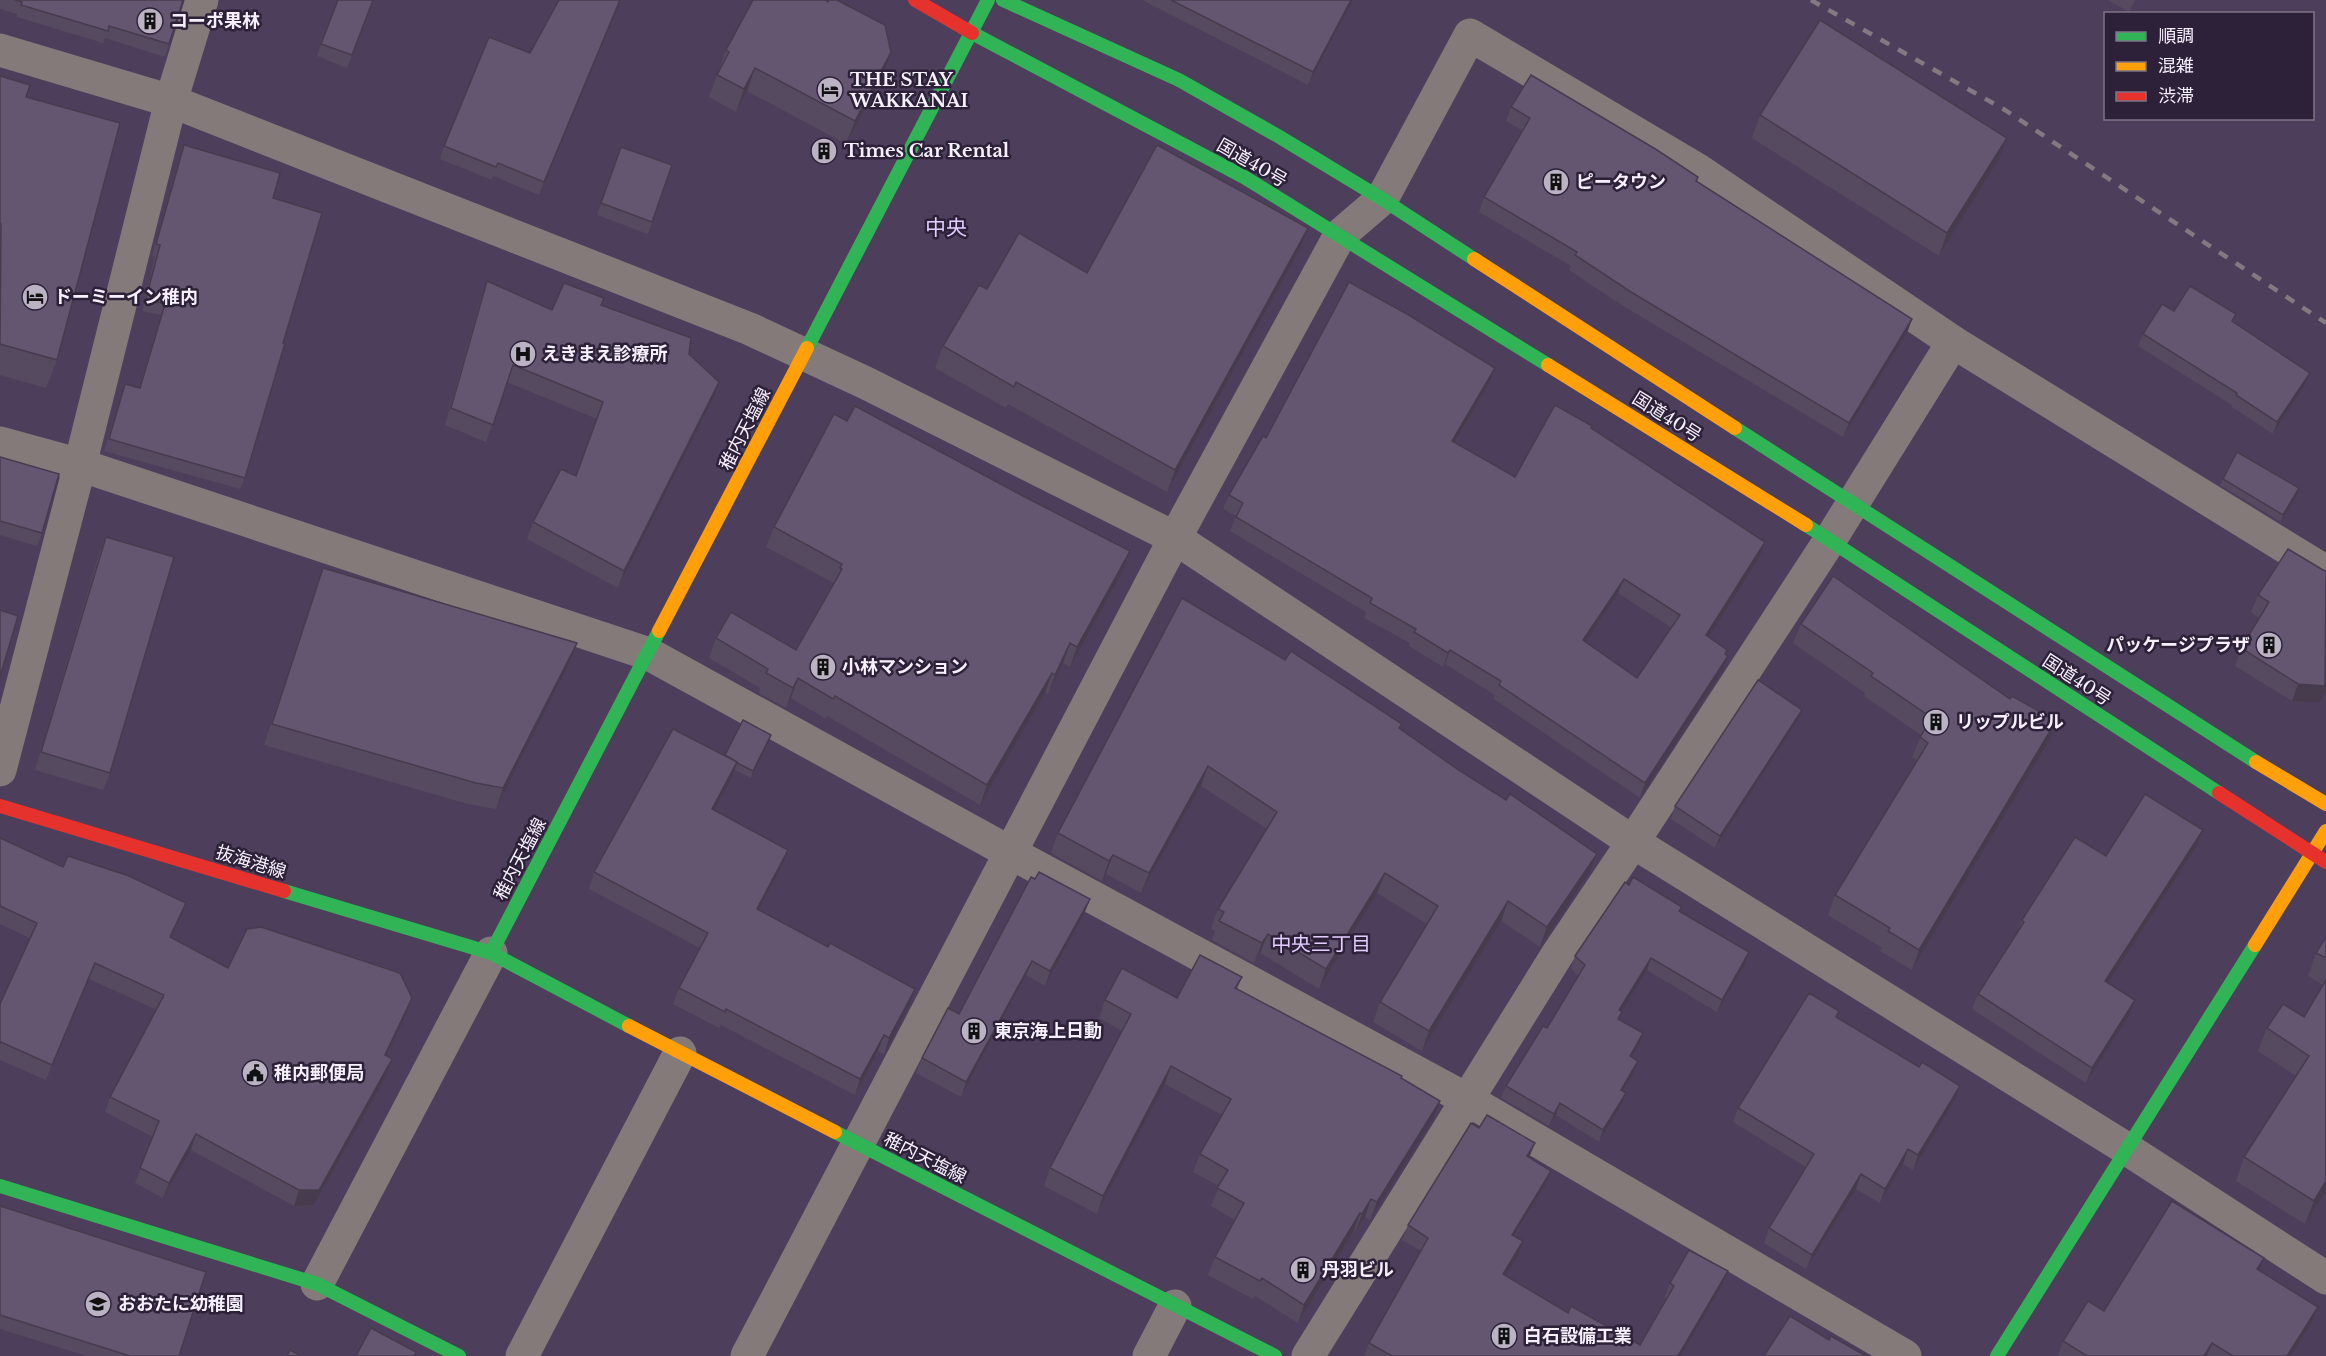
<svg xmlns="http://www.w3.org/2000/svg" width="2326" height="1356" font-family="'Libre Baskerville','Noto Sans JP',serif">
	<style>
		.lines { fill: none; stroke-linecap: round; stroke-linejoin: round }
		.street { stroke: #837a79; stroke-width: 33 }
		.fast { stroke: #30b455; stroke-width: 14 }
		.slow { stroke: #ff9f0a; stroke-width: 14 }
		.jam { stroke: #e5322d; stroke-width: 14 }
		.rail { stroke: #827981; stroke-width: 4.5; stroke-dasharray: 10 10; stroke-linecap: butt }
		.wall { fill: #564a60; fill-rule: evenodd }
		.shaded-wall { fill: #463c4e }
		.building { fill: #645670; stroke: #463c4e; stroke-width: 1.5; fill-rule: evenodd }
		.labels { text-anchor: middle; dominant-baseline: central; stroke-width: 5; stroke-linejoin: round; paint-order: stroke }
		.poi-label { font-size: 18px; font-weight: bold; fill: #f6f0fd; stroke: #2d2139; text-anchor: start }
		.street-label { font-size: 18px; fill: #f6f0fd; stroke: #2d2139 }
		.neighbourhood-label { font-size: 20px; fill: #e4ccfe; stroke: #2d2139 }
		.quarter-label { font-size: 21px; fill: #e4ccfe; stroke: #2d2139 }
	</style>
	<rect width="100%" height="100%" fill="#4d3e5b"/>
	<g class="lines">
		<g class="street">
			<path d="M0 50 171 101 750 329 866 383 1175 538 1633 842 2127 1149 2326 1278"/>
			<path d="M0 443 80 465 649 654 1011 853 1468 1100 1905 1356"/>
			<path d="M0 770 80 465 171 101 202 0"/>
			<path d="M317 1284 491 953"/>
			<path d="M522 1356 680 1053"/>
			<path d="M747 1356 1175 538 1340 235 1382 199 1470 35 1698 170 1953 342 2326 572"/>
			<path d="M1149 1356 1175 1306"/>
			<path d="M1308 1356 1557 955 1633 842 1830 540 1953 342"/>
		</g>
		<g class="fast">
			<path d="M1003 0 1179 80 1278 136 1382 199 1474 259"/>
			<path d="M972 33 1244 177 1548 365"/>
			<path d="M807 348 988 0"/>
			<path d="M1735 428 2256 762"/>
			<path d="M1806 525 2219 793"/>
			<path d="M284 891 491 953"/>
			<path d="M629 1026 491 953 659 631"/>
			<path d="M835 1132 1275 1356"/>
			<path d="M0 1186 317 1284 459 1356"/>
			<path d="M1997 1356 2255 945"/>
		</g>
		<g class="slow">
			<path d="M1474 259 1735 428"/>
			<path d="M1548 365 1806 525"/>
			<path d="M659 631 807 348"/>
			<path d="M2256 762 2326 804"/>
			<path d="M2255 945 2326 831"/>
			<path d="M629 1026 835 1132"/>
		</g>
		<g class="jam">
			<path d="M915 0 972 33"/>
			<path d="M2219 793 2326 862"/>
			<path d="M0 806 284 891"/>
		</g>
		<path class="rail" d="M1811 0 2005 110 2326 323"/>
	</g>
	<g class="wall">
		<path d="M0 0H183L165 57 105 38 103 43 17 17V14L0 9Z"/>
		<path d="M373 0 347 68 317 56 321 44Z"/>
		<path d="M621 0 539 195 493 176 492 180 440 159 444 146 530 53Z"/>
		<path d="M1142 0H1353L1308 85Z"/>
		<path d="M2108 0H2135L2129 12Z"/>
		<path d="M726 50 883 75 846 144 747 91 736 112 709 97Z"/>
		<path d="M0 76 26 97 57 360 46 388 0 375Z"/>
		<path d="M1511 107 1698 177 1697 182 1912 319 1907 333 1843 437 1625 307 1569 270 1571 266 1479 212 1484 197 1523 131 1506 121Z"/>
		<path d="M1760 115 1998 161 1939 256 1752 138Z"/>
		<path d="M184 145 273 198 283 343 245 478 240 489 104 451 125 384 139 388 161 315 142 311 155 257 152 256 180 156Z"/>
		<path d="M621 147 672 165 648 234 597 215Z"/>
		<path d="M1300 249 1167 492 1008 404 1006 408 935 368 943 346 987 289 1087 273Z"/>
		<path d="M487 281 552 310 602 305 689 354 713 399 618 588 527 539 533 522 576 476 597 419 507 382 486 442 445 425 481 298Z"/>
		<path d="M2174 311 2236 314 2234 321 2305 385 2273 434 2232 407V405L2138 346 2143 334Z"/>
		<path d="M1495 368 1490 382 1455 443 1515 477 1591 428 1765 542 1760 556 1709 637 1727 650 1723 670 1640 798 1494 699 1495 695 1445 664 1443 667 1409 646 1410 643 1364 618 1366 612 1230 531 1236 516 1223 509 1229 495 1266 438ZM1618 593 1672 628 1637 678 1586 642Z"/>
		<path d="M847 421 1023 496 1130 551 1123 571 1070 667 1063 663 1048 694 1045 693 980 805 827 716 826 719 791 698 786 708 759 693 760 688 709 658 716 638 796 650 834 583 766 547 774 527Z"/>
		<path d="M0 457 42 533 37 546 0 535Z"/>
		<path d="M2223 479 2297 495 2281 522 2220 485Z"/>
		<path d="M106 537 110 773 103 790 35 770 99 554Z"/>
		<path d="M323 568 569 664 496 809 468 804 264 745Z"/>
		<path d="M2323 570 2326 571V692L2319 703 2292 701 2235 666 2241 648 2259 618 2251 612 2258 595Z"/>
		<path d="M1801 624 2049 741 1912 970 1880 951 1882 948 1828 915 1835 895 1917 760 1912 757 1921 735 1864 696 1865 693 1793 643Z"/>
		<path d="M1285 660 1402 724 1400 729 1589 873 1540 947 1501 921 1422 1051 1373 1022 1380 1002 1427 924 1377 893 1319 989 1260 953 1254 963 1212 940 1215 931 1211 929 1218 909 1267 829 1201 786 1141 893 1106 874 1102 881 1051 853 1058 833Z"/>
		<path d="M1797 722 1715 848 1671 819 1675 806Z"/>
		<path d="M771 735 751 778 735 770 732 778 714 810 782 866 759 910 828 947 915 989 910 1005 884 1055 878 1051 855 1095 721 1025 719 1028 673 1004 679 988 700 948 589 889 594 872 725 755Z"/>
		<path d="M2203 830 2197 846 2108 983 2129 1016 2086 1083 1972 1009 1978 994 2017 933 2022 920 2106 856Z"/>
		<path d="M0 838 63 867 180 918 171 938 228 968 412 998 407 1013 386 1056 392 1059 387 1075 314 1205 294 1206 191 1150 163 1198 135 1183 153 1137 105 1112 110 1097 157 1010 89 979 46 1080 0 1060V1004L30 938 0 924Z"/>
		<path d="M1035 879 1090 899 1084 914 1045 986 1026 975 961 1097 916 1073 922 1058 959 1014Z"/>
		<path d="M1629 885 1682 907 1680 912 1749 952 1745 965 1717 1012 1647 970 1621 1012 1619 1019 1643 1033 1639 1046 1632 1058 1638 1061 1634 1073 1623 1092 1626 1093 1621 1106 1599 1142 1556 1115 1549 1126 1501 1098 1506 1086 1547 1028 1578 976 1571 968 1575 956Z"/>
		<path d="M2326 937V1191L2305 1224 2236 1181 2244 1157 2296 1076 2258 1051 2267 1028 2304 1017 2323 985 2308 976 2316 953Z"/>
		<path d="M1242 977 1237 989 1402 1078 1440 1101 1433 1119 1370 1220 1365 1217 1355 1232 1354 1231 1298 1323 1255 1296 1253 1299 1208 1275 1215 1257 1235 1220 1211 1206 1219 1186 1193 1172 1200 1154 1222 1115 1165 1084 1097 1214 1044 1186 1050 1168 1122 1031 1099 1018 1105 1000 1177 998Z"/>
		<path d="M1837 1017 1919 1067 1960 1086 1955 1100 1913 1170 1903 1164 1880 1203 1856 1189 1806 1269 1764 1243 1769 1228 1806 1167 1733 1122 1738 1108Z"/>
		<path d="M1529 1158 1551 1171 1545 1186 1515 1236 1518 1256 1506 1275 1568 1313 1640 1345 1667 1299 1664 1298 1670 1283 1728 1271 1722 1286 1681 1356H1364L1369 1343 1421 1251 1402 1240 1408 1225Z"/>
		<path d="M0 1206 179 1356H87L0 1329Z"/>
		<path d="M2260 1271 2318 1307 2313 1321 2291 1356H2059L2058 1355 2063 1341 2104 1311Z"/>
	</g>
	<g class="shaded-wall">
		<path d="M620 0H621L539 195 544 182Z"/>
		<path d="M1351 0H1353L1308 85 1313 72Z"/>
		<path d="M891 52 883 75 846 144 855 121Z"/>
		<path d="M755 68 747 91 736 112 744 89Z"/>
		<path d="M2007 138 1998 161 1939 256 1947 233Z"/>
		<path d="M1308 228 1300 249 1167 492 1175 470Z"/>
		<path d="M1912 319 1907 333 1843 437 1849 423Z"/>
		<path d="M1495 368 1490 382 1447 456 1452 441Z"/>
		<path d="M2310 373 2305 385 2273 434 2277 422Z"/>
		<path d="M719 382 713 399 618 588 624 571Z"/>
		<path d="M2299 488 2297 495 2281 522 2283 515Z"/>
		<path d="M1765 542 1760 556 1701 650 1706 635Z"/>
		<path d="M1130 551 1123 571 1070 667 1077 647Z"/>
		<path d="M1624 579 1618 593 1578 654 1583 640Z"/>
		<path d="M577 643 569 664 496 809 503 788Z"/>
		<path d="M1070 643 1063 663 1048 694 1055 675Z"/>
		<path d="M1450 650 1445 664 1443 667 1448 653Z"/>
		<path d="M1728 656 1723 670 1640 798 1645 783Z"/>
		<path d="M1052 673 1045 693 980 805 987 785Z"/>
		<path d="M798 678 791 698 786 708 793 688Z"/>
		<path d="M2298 684 2326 685V692L2319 703 2292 701Z"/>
		<path d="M1802 710 1797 722 1715 848 1720 836Z"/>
		<path d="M2056 721 2049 741 1912 970 1919 950Z"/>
		<path d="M771 735 769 741 751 778 753 771Z"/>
		<path d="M737 762 732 778 706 825 712 809Z"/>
		<path d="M1208 766 1201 786 1141 893 1149 873Z"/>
		<path d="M2203 830 2197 846 2099 997 2105 981Z"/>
		<path d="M788 850 782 866 751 925 757 909Z"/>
		<path d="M1597 854 1589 873 1540 947 1547 927Z"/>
		<path d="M1113 855 1106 874 1102 881 1109 861Z"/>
		<path d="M1385 873 1377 893 1319 989 1326 969Z"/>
		<path d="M1090 899 1084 914 1045 986 1050 971Z"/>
		<path d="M1508 901 1501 921 1422 1051 1429 1031Z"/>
		<path d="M186 903 180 918 164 952 170 937Z"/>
		<path d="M1268 934 1260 953 1254 963 1262 943Z"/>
		<path d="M1749 952 1745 965 1717 1012 1722 1000Z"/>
		<path d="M1651 958 1647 970 1615 1023 1619 1010Z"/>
		<path d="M1032 961 1026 975 961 1097 966 1082Z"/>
		<path d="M95 963 89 979 46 1080 52 1065Z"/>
		<path d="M915 989 910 1005 884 1055 889 1038Z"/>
		<path d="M412 998 407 1013 379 1070 385 1055Z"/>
		<path d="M2135 1000 2129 1016 2086 1083 2092 1068Z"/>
		<path d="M1643 1033 1639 1046 1625 1068 1630 1056Z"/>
		<path d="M884 1035 878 1051 855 1095 860 1079Z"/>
		<path d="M392 1059 387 1075 314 1205 294 1206 299 1190Z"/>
		<path d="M1638 1061 1634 1073 1616 1102 1621 1090Z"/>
		<path d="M1171 1066 1165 1084 1097 1214 1103 1196Z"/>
		<path d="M1960 1086 1955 1100 1913 1170 1918 1155Z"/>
		<path d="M1626 1093 1621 1106 1599 1142 1603 1130Z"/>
		<path d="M1440 1101 1433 1119 1370 1220 1377 1202Z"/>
		<path d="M1560 1103 1556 1115 1549 1126 1554 1114Z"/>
		<path d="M196 1134 191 1150 163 1198 169 1183Z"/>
		<path d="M1535 1143 1529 1158 1527 1156Z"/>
		<path d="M1908 1149 1903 1164 1880 1203 1885 1189Z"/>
		<path d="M1551 1171 1545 1186 1506 1249 1512 1235Z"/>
		<path d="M1861 1174 1856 1189 1806 1269 1812 1255Z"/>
		<path d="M2326 1181V1191L2305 1224 2314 1201Z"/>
		<path d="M1371 1199 1365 1217 1355 1232 1362 1214Z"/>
		<path d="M1360 1213 1354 1231 1298 1323 1304 1305Z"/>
		<path d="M1523 1241 1518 1256 1498 1288 1503 1274Z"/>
		<path d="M2264 1258 2259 1272 2257 1269Z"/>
		<path d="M1728 1271 1722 1286 1681 1356H1678Z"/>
		<path d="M2318 1307 2313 1321 2291 1356H2287Z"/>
		<path d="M2212 1343 2207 1356H2204Z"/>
	</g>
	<g class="building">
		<path d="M15 0H183L169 44 109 26 108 31 21 5 22 2Z"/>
		<path d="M338 0H373L352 55 321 44Z"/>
		<path d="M559 0H620L544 182 498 163 496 167 444 146 489 37 530 53Z"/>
		<path d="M753 0H825L828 2 829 0H837L885 25 891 52 855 121 755 68 744 89 717 75 729 52 726 50Z"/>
		<path d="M1171 0H1351L1313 72Z"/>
		<path d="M1820 20 2007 138 1947 233 1760 115Z"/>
		<path d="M1531 75 1657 150 1698 177 1696 181 1912 319 1849 423 1631 292 1575 255 1577 252 1484 197 1530 118 1511 107Z"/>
		<path d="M0 76 30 85 26 97 120 123 57 360 0 344 1 224H0Z"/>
		<path d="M184 145 280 173 273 198 322 213 283 343H285L245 478 109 439 125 384 140 388 165 304 146 299 160 245 156 244Z"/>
		<path d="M1157 145 1308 228 1175 470 1016 382 1014 387 943 346 979 285 987 289 1019 233 1087 273Z"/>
		<path d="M621 147 672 165 652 222 601 203Z"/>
		<path d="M487 281 552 310 564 283 604 298 601 305 691 338 689 354 719 382 624 571 533 522 561 469 576 476 603 402 513 365 493 425 451 408Z"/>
		<path d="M1349 282 1407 314 1495 368 1452 441 1515 477 1555 405 1592 426 1591 428 1765 542 1706 635 1727 650 1725 654 1728 656 1645 783 1499 685 1501 681 1450 650 1448 653 1414 632 1416 629 1370 603 1372 598 1236 517 1243 503 1229 495 1263 436 1266 438ZM1624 579 1680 615 1637 678 1583 640Z"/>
		<path d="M2190 286 2236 314 2232 321 2310 373 2277 422 2236 395 2237 393 2143 334 2162 304 2174 311Z"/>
		<path d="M855 406 1023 496 1130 551 1077 647 1070 643 1055 675 1052 673 987 785 835 696 833 699 798 678 793 688 766 673 768 669 716 638 731 612 796 650 842 569 840 568 842 564 774 527 834 414 847 421Z"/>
		<path d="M2237 452 2299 488 2283 515 2223 479Z"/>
		<path d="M0 457 59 474 42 533 0 521Z"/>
		<path d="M106 537 174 557 110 773 41 752Z"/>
		<path d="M2288 549 2323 570 2326 571 2325 686 2298 684 2241 648 2269 602 2258 595Z"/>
		<path d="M323 568 577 643 503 788 476 783 272 724Z"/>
		<path d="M1833 576 2010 699 2012 696 2056 721 1919 950 1888 931 1890 928 1835 895 1928 743 1920 737 1932 718 1871 676 1873 673 1801 624Z"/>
		<path d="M1182 598 1285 660 1291 651 1402 724 1399 728 1460 771 1506 800 1510 794 1597 854 1547 927 1508 901 1429 1031 1380 1002 1438 906 1385 873 1326 969 1268 934 1262 943 1219 921 1224 912 1218 909 1277 812 1208 766 1149 873 1113 855 1109 861 1058 833Z"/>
		<path d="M0 610 18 616 0 677Z"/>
		<path d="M1758 680 1802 710 1720 836 1675 806Z"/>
		<path d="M743 720 771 735 753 771 737 763V762L725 755Z"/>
		<path d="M673 729 737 762 712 809 788 850 757 909 828 947 830 943 915 989 889 1038 884 1035 860 1079 726 1009 725 1012 679 988 708 933 594 872Z"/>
		<path d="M2145 794 2203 830 2105 981 2135 1000 2092 1068 1978 994 2024 922 2022 920 2075 837 2106 856Z"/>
		<path d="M0 838 63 867 68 856 129 876 186 903 170 937 228 968 247 929 261 927 400 973 412 998 385 1055 392 1059 319 1190H299L196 1134 169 1183 140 1168 159 1121 110 1097 164 995 95 963 52 1065 1 1042 0 1044V1004L37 923 0 906Z"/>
		<path d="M1039 872 1090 899 1050 971 1032 961 966 1082 922 1058 948 1008 959 1014 1031 877 1035 879Z"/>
		<path d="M1633 877 1682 907 1679 911 1749 952 1722 1000 1651 958 1619 1010 1622 1012 1618 1019 1643 1033 1630 1056 1638 1061 1621 1090 1626 1093 1603 1130 1560 1103 1554 1114 1506 1086 1543 1026 1547 1028 1585 965 1575 956 1625 882 1629 885Z"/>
		<path d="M2326 937V958L2316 953Z"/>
		<path d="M1200 955 1242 977 1235 988 1402 1076 1401 1078 1440 1101 1377 1202 1371 1199 1362 1214 1360 1213 1304 1305 1262 1278 1260 1281 1215 1257 1244 1203 1217 1188 1228 1170 1200 1154 1231 1099 1171 1066 1103 1196 1050 1168 1131 1014 1105 1000 1122 968 1177 998Z"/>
		<path d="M2326 980V1181L2314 1201 2244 1157 2309 1056 2267 1028 2283 1004 2304 1017Z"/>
		<path d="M1809 993 1839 1011 1836 1017 1919 1067 1922 1062 1960 1086 1918 1155 1908 1149 1885 1189 1861 1174 1812 1255 1769 1228 1814 1154 1738 1108Z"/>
		<path d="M1487 1115 1535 1143 1527 1156 1551 1171 1512 1235 1523 1241 1503 1274 1568 1313 1571 1306 1640 1345 1674 1286 1670 1283 1689 1250 1728 1271 1678 1356H1392L1369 1343 1428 1238 1408 1225 1471 1123 1479 1128Z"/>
		<path d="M2172 1201 2264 1258 2257 1269 2318 1307 2287 1356H2233L2212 1343 2204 1356H2087L2063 1341 2088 1301 2104 1311Z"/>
		<path d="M0 1206 206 1272 179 1356H130L0 1315Z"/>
		<path d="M1790 1316 1829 1340 1831 1336 1866 1356H1764Z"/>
		<path d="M371 1328 416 1352 414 1356H356Z"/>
		<path d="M290 1350 301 1356H287Z"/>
	</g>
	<defs>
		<symbol id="building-disc" viewBox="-11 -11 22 22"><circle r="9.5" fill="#bbb2c4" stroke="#2d2139"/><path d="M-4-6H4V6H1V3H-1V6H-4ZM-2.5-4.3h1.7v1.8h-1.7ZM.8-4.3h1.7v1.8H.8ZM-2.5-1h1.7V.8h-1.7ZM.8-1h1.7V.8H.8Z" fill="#111"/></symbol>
		<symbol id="hotel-disc" viewBox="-11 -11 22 22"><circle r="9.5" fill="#bbb2c4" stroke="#2d2139"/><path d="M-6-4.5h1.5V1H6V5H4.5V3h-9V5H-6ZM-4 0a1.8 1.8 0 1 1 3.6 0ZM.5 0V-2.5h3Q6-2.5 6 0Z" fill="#111"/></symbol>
		<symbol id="hospital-disc" viewBox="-11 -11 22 22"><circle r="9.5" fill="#bbb2c4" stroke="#2d2139"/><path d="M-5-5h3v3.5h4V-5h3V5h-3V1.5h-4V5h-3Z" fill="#111"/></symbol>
		<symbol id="civic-disc" viewBox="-11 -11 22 22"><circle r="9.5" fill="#bbb2c4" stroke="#2d2139"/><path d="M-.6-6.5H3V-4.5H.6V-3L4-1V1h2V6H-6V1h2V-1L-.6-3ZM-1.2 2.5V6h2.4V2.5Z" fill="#111"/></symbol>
		<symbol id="school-disc" viewBox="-11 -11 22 22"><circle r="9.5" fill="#bbb2c4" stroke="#2d2139"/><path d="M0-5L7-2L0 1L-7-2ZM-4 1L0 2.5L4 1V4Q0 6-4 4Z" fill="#111"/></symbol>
	</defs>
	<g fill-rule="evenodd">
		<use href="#building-disc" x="135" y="6" width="30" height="30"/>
		<use href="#hotel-disc" x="815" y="75" width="30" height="30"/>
		<use href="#building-disc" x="809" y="136" width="30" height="30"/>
		<use href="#building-disc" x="1541" y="167" width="30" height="30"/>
		<use href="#hotel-disc" x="20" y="282" width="30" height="30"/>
		<use href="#hospital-disc" x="508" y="339" width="30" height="30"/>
		<use href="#building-disc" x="2254" y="630" width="30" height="30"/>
		<use href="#building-disc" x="808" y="652" width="30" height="30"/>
		<use href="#building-disc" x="1921" y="707" width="30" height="30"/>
		<use href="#building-disc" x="959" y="1016" width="30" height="30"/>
		<use href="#civic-disc" x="240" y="1058" width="30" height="30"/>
		<use href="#building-disc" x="1288" y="1255" width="30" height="30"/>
		<use href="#school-disc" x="83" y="1289" width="30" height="30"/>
		<use href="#building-disc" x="1489" y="1321" width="30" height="30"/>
	</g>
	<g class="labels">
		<g class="poi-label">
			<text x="170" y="21">コーポ果林</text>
			<text x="850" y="80">THE STAY<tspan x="850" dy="21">WAKKANAI</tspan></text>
			<text x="844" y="151">Times Car Rental</text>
			<text x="1576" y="182">ピータウン</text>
			<text x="54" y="297">ドーミーイン稚内</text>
			<text x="542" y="354">えきまえ診療所</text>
			<text x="2250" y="645" text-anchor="end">パッケージプラザ</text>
			<text x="842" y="667">小林マンション</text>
			<text x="1956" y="722">リップルビル</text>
			<text x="994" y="1031">東京海上日動</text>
			<text x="274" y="1073">稚内郵便局</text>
			<text x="1322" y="1270">丹羽ビル</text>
			<text x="118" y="1304">おおたに幼稚園</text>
			<text x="1524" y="1336">白石設備工業</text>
		</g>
		<g class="street-label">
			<text transform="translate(1252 163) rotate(30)">国道40号</text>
			<text transform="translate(1667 417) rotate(32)">国道40号</text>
			<text transform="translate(745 429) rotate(-63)">稚内天塩線</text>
			<text transform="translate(2077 680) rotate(33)">国道40号</text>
			<text transform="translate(520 859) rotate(-62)">稚内天塩線</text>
			<text transform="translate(251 862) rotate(17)">抜海港線</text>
			<text transform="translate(925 1158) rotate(27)">稚内天塩線</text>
		</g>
		<g class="neighbourhood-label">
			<text x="1321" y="944">中央三丁目</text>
		</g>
		<g class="quarter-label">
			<text x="946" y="228">中央</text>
		</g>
	</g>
	<rect x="2104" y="12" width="210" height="108" fill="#2d2139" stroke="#7d7487" stroke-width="1.5"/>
	<rect x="2116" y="32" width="30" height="9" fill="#30b455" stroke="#7d7487" stroke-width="1.5"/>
	<text x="2158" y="42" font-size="18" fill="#f6f0fd">順調</text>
	<rect x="2116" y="62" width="30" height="9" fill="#ff9f0a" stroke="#7d7487" stroke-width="1.5"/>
	<text x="2158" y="72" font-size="18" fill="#f6f0fd">混雑</text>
	<rect x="2116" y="92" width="30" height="9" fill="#e5322d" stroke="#7d7487" stroke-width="1.5"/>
	<text x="2158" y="102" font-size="18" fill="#f6f0fd">渋滞</text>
</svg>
